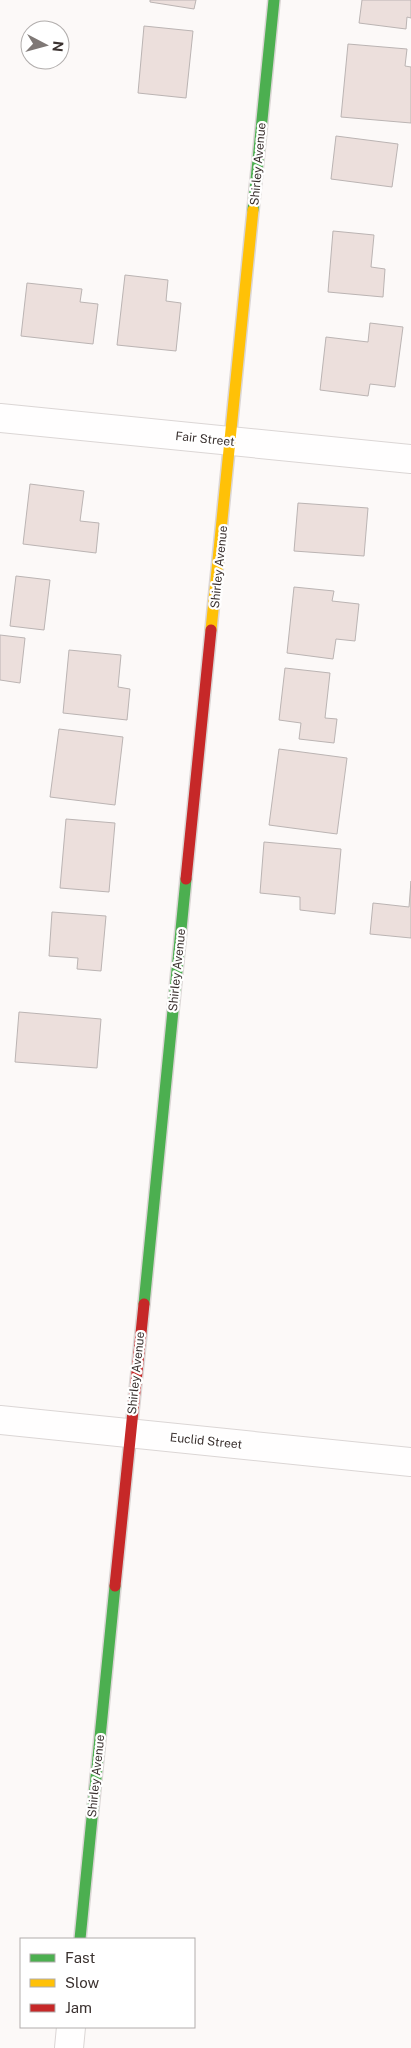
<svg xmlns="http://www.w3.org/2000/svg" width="411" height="2048" font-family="'Public Sans',sans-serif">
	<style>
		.building { fill: #ecdfdc; stroke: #bbb4b3 }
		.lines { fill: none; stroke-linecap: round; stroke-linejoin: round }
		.street-casing { stroke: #dbd6d5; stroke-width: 30 }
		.fast-casing { stroke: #dbd6d5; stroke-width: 14 }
		.slow-casing { stroke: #dbd6d5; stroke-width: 14 }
		.jam-casing { stroke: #dbd6d5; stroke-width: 14 }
		.street { stroke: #fffefe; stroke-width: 28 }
		.fast { stroke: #4caf50; stroke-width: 11 }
		.slow { stroke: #ffc107; stroke-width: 11 }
		.jam { stroke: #c62828; stroke-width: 11 }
		.labels { text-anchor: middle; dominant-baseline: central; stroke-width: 4.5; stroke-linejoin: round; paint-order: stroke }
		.street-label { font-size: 12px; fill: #3b3230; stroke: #fff }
	</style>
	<rect width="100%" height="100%" fill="#fcf9f8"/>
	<g class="building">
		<path d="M150 0H196L194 9 150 2Z"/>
		<path d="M362 0H411V18L407 17 406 29 359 23Z"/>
		<path d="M144 26 193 31 186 98 138 93Z"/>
		<path d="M348 44 407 49 405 66 411 67V123L341 117Z"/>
		<path d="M336 136 398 144 392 187 331 179Z"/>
		<path d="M333 231 374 235 371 267 385 269 383 297 328 292Z"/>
		<path d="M125 275 168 280 166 301 181 303 176 351 117 345Z"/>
		<path d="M27 283 82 289 80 302 98 304 93 344 21 336Z"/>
		<path d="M370 323 403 327 395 387 370 384 368 396 320 390 326 337 368 342Z"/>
		<path d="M30 484 84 491 80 521 99 523 96 553 23 544Z"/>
		<path d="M298 503 368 508 364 556 294 551Z"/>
		<path d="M16 576 50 580 44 630 10 626Z"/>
		<path d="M294 587 334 591 332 601 359 604 355 641 336 639 333 659 287 653Z"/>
		<path d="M0 635 25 638 20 683 0 680Z"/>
		<path d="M69 650 121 655 118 687 130 689 127 720 63 713Z"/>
		<path d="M285 668 330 673 325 718 337 719 334 743 299 739 301 723 279 720Z"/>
		<path d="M59 729 123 737 115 805 50 797Z"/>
		<path d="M279 749 347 758 337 834 269 825Z"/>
		<path d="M66 819 115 823 109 892 60 888Z"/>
		<path d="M264 842 341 849 335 914 300 910V897L260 893Z"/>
		<path d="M411 881V938L370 934 373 903 409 907Z"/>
		<path d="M52 912 106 916 101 971 77 969 78 958 49 956Z"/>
		<path d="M19 1012 101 1019 97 1068 15 1062Z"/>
	</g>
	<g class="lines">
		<defs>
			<g id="street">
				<path d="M0 418 411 459"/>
				<path d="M0 1420 411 1462"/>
				<path d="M69 2048 71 2027"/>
			</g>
			<g id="fast">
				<path d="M253 210 274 0"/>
				<path d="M144 1304 186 879"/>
				<path d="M80 1939 115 1586"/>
			</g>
			<path id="slow" d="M211 630 253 210"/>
			<g id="jam">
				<path d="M186 879 211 630"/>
				<path d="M115 1586 144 1304"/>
			</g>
		</defs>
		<use href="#street" class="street-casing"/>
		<use href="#fast" class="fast-casing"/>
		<use href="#slow" class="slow-casing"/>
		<use href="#jam" class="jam-casing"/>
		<use href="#street" class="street"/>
		<use href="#fast" class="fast"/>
		<use href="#slow" class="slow"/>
		<use href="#jam" class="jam"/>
	</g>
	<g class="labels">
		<g class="street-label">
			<text transform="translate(258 164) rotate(-85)">Shirley Avenue</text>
			<text transform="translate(205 439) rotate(6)">Fair Street</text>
			<text transform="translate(219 567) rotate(-84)">Shirley Avenue</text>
			<text transform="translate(177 970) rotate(-84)">Shirley Avenue</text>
			<text transform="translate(136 1373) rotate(-84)">Shirley Avenue</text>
			<text transform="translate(206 1441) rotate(6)">Euclid Street</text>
			<text transform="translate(96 1776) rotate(-84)">Shirley Avenue</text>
		</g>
	</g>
	<rect x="20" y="1938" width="175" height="90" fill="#ffffff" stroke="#b1adac"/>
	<rect x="30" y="1954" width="25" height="8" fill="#4caf50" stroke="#b1adac"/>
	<text x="65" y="1963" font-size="15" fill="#3b3230">Fast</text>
	<rect x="30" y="1979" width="25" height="8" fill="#ffc107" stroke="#b1adac"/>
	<text x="65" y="1988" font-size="15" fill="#3b3230">Slow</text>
	<rect x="30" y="2004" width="25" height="8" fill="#c62828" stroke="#b1adac"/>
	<text x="65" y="2013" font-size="15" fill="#3b3230">Jam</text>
	<g transform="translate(45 45) rotate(96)"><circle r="24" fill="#ffffff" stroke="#b1adac"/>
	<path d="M0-4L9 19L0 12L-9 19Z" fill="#7f7876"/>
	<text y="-8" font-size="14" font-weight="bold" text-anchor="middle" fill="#3b3230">N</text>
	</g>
</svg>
